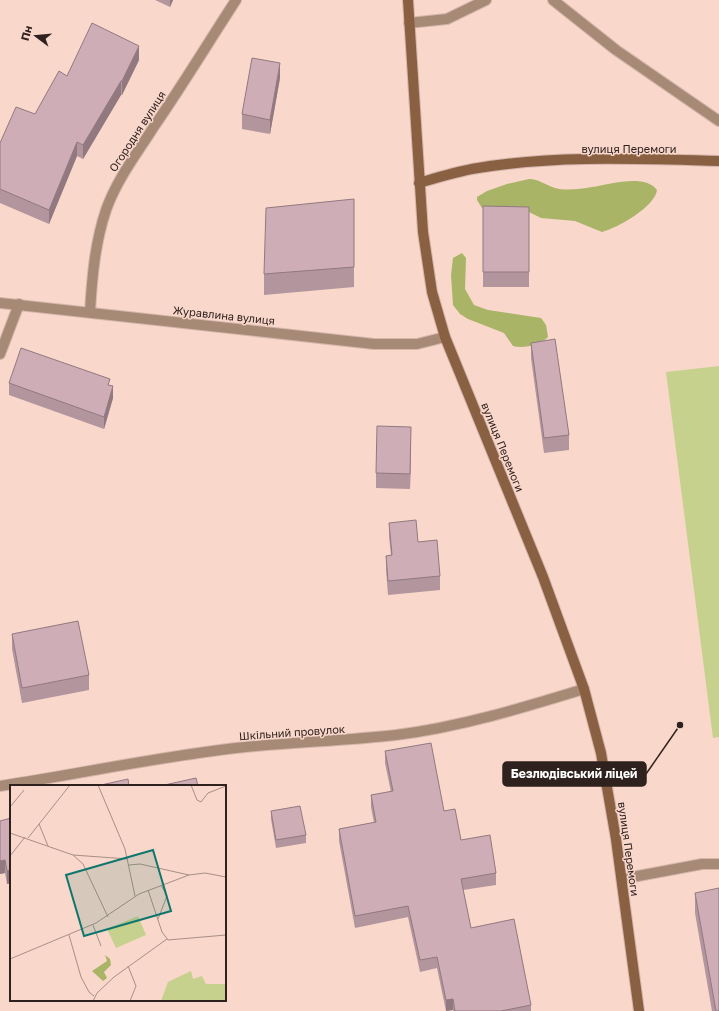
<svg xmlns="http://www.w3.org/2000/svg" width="719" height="1011" font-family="'Golos Text',sans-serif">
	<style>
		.green { fill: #c7d18e }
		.forest { fill: #a9b466 }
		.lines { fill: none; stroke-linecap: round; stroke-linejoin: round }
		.lane-casing { stroke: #d5b6ac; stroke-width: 12 }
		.street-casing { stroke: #d5b6ac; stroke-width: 12 }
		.secondary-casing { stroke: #d5b6ac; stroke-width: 12 }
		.lane { stroke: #a78a76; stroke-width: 10 }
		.street { stroke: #a78a76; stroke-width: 10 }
		.secondary { stroke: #8a6043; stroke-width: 10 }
		.wall { fill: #b2959d }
		.shaded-wall { fill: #91797f }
		.building { fill: #cfadb6; stroke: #91797f }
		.labels { text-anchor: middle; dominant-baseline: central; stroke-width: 3; stroke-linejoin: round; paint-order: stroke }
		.street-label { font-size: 11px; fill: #2f221e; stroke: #f9d7cb }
		.inset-road { fill: none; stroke: #a88f86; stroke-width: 1 }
		.view { fill: #0f766e; fill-opacity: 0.15; stroke: #0f766e; stroke-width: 2 }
		.inset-edge { fill: none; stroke: #2f221e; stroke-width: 2 }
		.leader { fill: none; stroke: #2f221e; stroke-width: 1.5 }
		.callout-dot { fill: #2f221e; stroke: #f9d7cb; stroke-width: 1.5 }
		.callout { fill: #2f221e; stroke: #2f221e; stroke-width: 1.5 }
		.callout-label { font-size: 12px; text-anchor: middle; font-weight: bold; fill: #fff }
	</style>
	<rect width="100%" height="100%" fill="#f9d7cb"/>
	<path class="green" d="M719 366V737L713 738 666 372Z"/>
	<g class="forest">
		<path d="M529 179C539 179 545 185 555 188 566 191 580 189 592 187 608 185 645 173 657 190 655 207 617 228 602 232L575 221 541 218 527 211 489 209 482 208 477 200V197L487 191 507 184Z"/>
		<path d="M462 253 466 258 465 289 474 305 488 310 541 318 546 325 548 337C540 345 524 349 513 346L504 333 468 319 460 314 453 305 451 275 453 258Z"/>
	</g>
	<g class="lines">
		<defs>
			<g id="lane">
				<path d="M553 0 616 50 719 121"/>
				<path d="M409 23 447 19 486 0"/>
				<path d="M622 879 702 864H719"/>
			</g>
			<g id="street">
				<path d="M0 303 374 344H417L445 337"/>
				<path d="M90 312C92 277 95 243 106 210 117 179 136 155 153 128 182 86 208 43 236 0"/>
				<path d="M0 354 19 304"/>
				<path d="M0 786C79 774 157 757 236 748 289 742 343 741 396 735 460 727 522 708 584 689"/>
			</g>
			<g id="secondary">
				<path d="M408 0 423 232 432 292 445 337 543 577 584 689 601 753 616 839 639 1011"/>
				<path d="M419 183C439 177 458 171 478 168 557 155 639 159 719 161"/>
			</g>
		</defs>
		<use href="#lane" class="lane-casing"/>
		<use href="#street" class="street-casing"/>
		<use href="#secondary" class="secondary-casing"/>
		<use href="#lane" class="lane"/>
		<use href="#street" class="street"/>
		<use href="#secondary" class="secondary"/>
	</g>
	<g class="wall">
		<path d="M155 0H173L170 7Z"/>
		<path d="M139 60 122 95H121L83 159 77 156 49 224 0 203V143L35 114Z"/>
		<path d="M280 78 270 134 242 129V114Z"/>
		<path d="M354 199V287L264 295V274Z"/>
		<path d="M483 206 529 207V287H483Z"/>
		<path d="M531 343 569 435V450L544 453 531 358Z"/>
		<path d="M9 383 110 386 113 398 104 429 9 395Z"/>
		<path d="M411 442 410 489 376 488V473Z"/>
		<path d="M389 523 418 542 440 576V590L388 595 386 569V556L391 555 389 536Z"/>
		<path d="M12 634 89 675V690L22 703 12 649Z"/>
		<path d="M385 751 444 811 461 840 496 873V885L463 890 471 928 531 1005V1011H453V1010L446 1011 437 968 420 972 408 917 355 928 339 841V829L374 823 371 807V795L391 792 385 763Z"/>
		<path d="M271 811 306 835V843L276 848 271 819Z"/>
		<path d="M11 818V883L7 884 5 873 0 874V821Z"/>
		<path d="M695 893 719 1011H712L695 913Z"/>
	</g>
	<g class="shaded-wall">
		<path d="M170 0H173L170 7Z"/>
		<path d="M139 46V60L122 95V81Z"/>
		<path d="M280 63V78L270 134V120Z"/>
		<path d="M121 81V95L83 159V145Z"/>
		<path d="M77 142V156L49 224V210Z"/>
		<path d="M113 386V398L104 429V417Z"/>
		<path d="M411 427V442L410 489V474Z"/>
		<path d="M5 860V873L0 874V861Z"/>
		<path d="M11 870V883L7 884V871Z"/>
		<path d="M453 999V1010L446 1011V1000Z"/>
	</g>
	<g class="building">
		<path d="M92 23 139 46 122 81H121L83 145 77 142 49 210 0 189V143L16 107 35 114 59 71 67 76Z"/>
		<path d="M252 58 280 63 270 120 242 114Z"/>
		<path d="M354 199V267L264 274 266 208Z"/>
		<path d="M483 206 529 207V272H483Z"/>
		<path d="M555 339 569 435 544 438 531 343Z"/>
		<path d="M21 348 110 379 108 385 113 386 104 417 9 383Z"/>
		<path d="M377 426 411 427 410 474 376 473Z"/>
		<path d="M416 520 418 542 437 540 440 576 388 581 386 556 392 555 389 523Z"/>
		<path d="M78 621 89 675 22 688 12 634Z"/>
		<path d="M431 743 444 811 455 809 461 840 490 835 496 873 461 879 471 928 514 919 531 1005 501 1011H455L453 999 446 1000 437 957 420 960 408 906 355 916 339 829 376 822 371 795 393 791 385 751Z"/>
		<path d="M196 778 198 786H160Z"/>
		<path d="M128 779 129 786H101V785Z"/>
		<path d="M300 806 306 835 276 840 271 811Z"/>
		<path d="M11 818V870L7 871 5 860 0 861V821Z"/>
		<path d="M719 888V1011H716L695 893Z"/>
	</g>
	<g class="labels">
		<g class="street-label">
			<text transform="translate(137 131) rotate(-57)">Огородня вулиця</text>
			<text x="629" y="148">вулиця Перемоги</text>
			<text transform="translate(224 315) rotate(6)">Журавлина вулиця</text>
			<text transform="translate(503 447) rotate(68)">вулиця Перемоги</text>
			<text transform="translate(292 732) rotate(-4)">Шкільний провулок</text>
			<text transform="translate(629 849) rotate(82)">вулиця Перемоги</text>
		</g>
	</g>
	<g transform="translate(10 785)">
		<rect width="216" height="216" fill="#f9d7cb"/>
		<path d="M128 131 136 150 106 163 97 144ZM181 186 183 194 192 191 196 199H216V216H151L158 197Z" fill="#c7d18e"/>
		<path d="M95 170 100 174 101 180 94 187 97 193 93 196 82 186 97 176Z" fill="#a9b466"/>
		<path class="inset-road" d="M88 0 115 64 125 111M181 0 187 15 191 17 198 8 216 1M0 22 14 5M29 39 38 61M0 48 63 70 118 74M18 53 60 0M63 70 73 79 98 132M0 71 15 52M119 80 130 79 179 90 195 88 216 92M138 105 152 147 158 155 216 150M148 134 157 111 151 100M83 140 91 161M59 150 71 192 79 207 84 211M0 174 86 138 129 109 179 90M118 181 126 201 120 216M83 216 87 208 104 192 157 154"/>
		<path class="view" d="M143 65 161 126 74 151 56 90Z"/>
		<rect width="216" height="216" class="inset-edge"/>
	</g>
	<path class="leader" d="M680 725L646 774"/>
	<circle class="callout-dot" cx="680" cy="725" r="4"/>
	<rect class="callout" x="503" y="762" width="143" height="24" rx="4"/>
	<g class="callout-label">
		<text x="574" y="778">Безлюдівський ліцей</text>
	</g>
	<g transform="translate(36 36) rotate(286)" stroke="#f9d7cb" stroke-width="3" paint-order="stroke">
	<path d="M0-3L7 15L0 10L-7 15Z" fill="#2f221e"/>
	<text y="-6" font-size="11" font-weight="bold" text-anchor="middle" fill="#2f221e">Пн</text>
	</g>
</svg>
